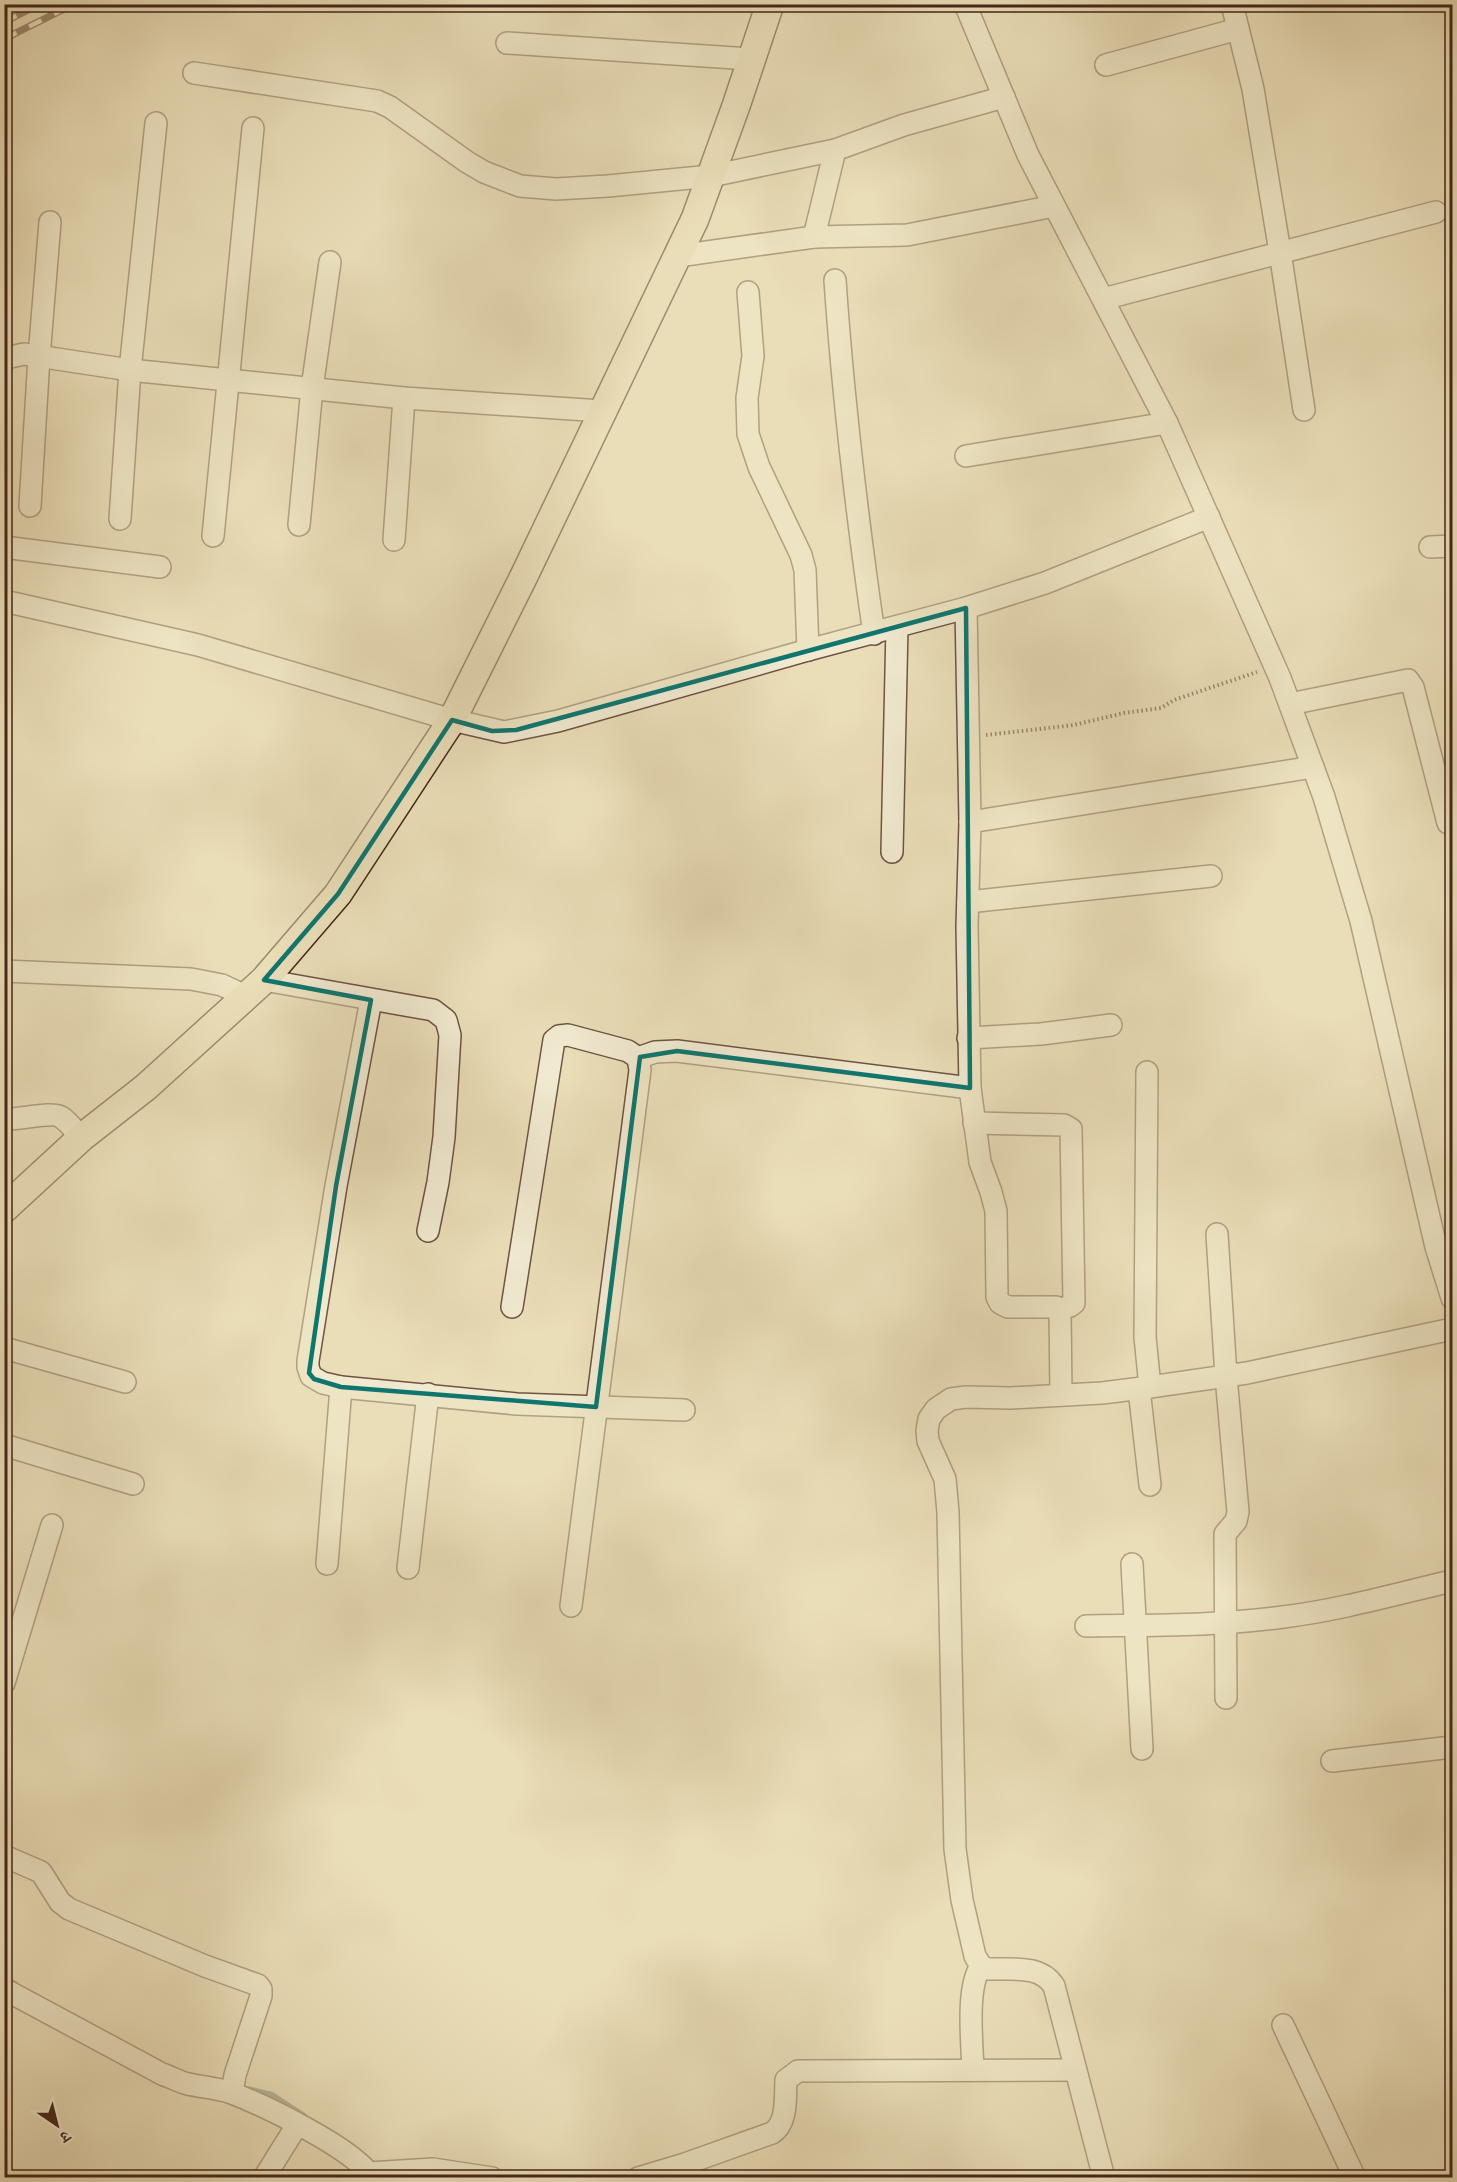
<svg xmlns="http://www.w3.org/2000/svg" width="1457" height="2182" font-family="'IM FELL English','Noto Serif Devanagari',serif">
	<style>
		.lines { fill: none; stroke-linecap: round; stroke-linejoin: round }
		.stream { stroke: #768071; stroke-width: 6 }
		.minor-casing { stroke: #6e5441; stroke-width: 24 }
		.major-casing { stroke: #442619; stroke-width: 30 }
		.path { stroke: #442619; stroke-width: 4; stroke-dasharray: 1.5 3; stroke-linecap: butt }
		.minor { stroke: #f1ead1; stroke-width: 21 }
		.major { stroke: #eadeb8; stroke-width: 27 }
		.rail-casing { stroke: #442619; stroke-width: 7 }
		.rail { stroke: #f1ead1; stroke-width: 4.5; stroke-dasharray: 14; stroke-linecap: butt }
		.marked { fill: none; stroke: #0f766e; stroke-width: 4.5; stroke-linejoin: round }
	</style>
	<rect width="100%" height="100%" fill="#eadeb8"/>
	<filter id="stains"><feTurbulence type="fractalNoise" baseFrequency=".00333" numOctaves="4"/><feColorMatrix values="0 0 0 0 .2 0 0 0 0 .09 0 0 0 0 .02 0 0 0 .5 -.17"/></filter>
	<radialGradient id="worn" r=".72"><stop offset=".6" stop-color="#630" stop-opacity="0"/><stop offset="1" stop-color="#630" stop-opacity=".3"/></radialGradient>
	<g class="lines">
		<g class="stream">
			<path d="M4 1978 15 1984"/>
			<path d="M247 2089 272 2095 304 2116"/>
		</g>
		<defs>
			<g id="minor">
				<path d="M965 4 1028 155 1167 423 1280 678 1324 797 1361 921 1436 1247 1452 1298"/>
				<path d="M1232 4 1253 89 1280 252 1304 410"/>
				<path d="M507 43 750 59"/>
				<path d="M1106 65 1238 29"/>
				<path d="M194 73 377 101 390 107 467 162 484 172 520 186 556 189 608 186 711 176 835 150 904 125 1004 97"/>
				<path d="M814 237 835 150"/>
				<path d="M678 256 814 237 907 235 1054 206"/>
				<path d="M835 280C843 398 857 516 874 634"/>
				<path d="M748 292 753 356 747 398 748 434 759 467 801 555 805 570 808 650"/>
				<path d="M1103 299 1436 212"/>
				<path d="M4 360 10 357 24 354 130 370 404 398 602 411"/>
				<path d="M966 456 1167 423"/>
				<path d="M30 506 39 357 50 222"/>
				<path d="M120 519 130 370 156 123"/>
				<path d="M299 525 312 388 330 262"/>
				<path d="M213 536 253 128"/>
				<path d="M394 540 404 398"/>
				<path d="M4 547 160 567"/>
				<path d="M1430 547 1452 546"/>
				<path d="M4 601 198 645 452 720 504 732 558 721 808 650 966 608 1045 583 1209 517"/>
				<path d="M966 608 970 822 967 926 970 1088 980 1162 991 1192 996 1211 997 1297 1000 1303 1008 1307H1056L1060 1311 1061 1395"/>
				<path d="M1290 704 1408 680 1413 687 1448 823"/>
				<path d="M970 822 1313 767"/>
				<path d="M892 852 897 627"/>
				<path d="M968 902 1211 876"/>
				<path d="M4 971 191 979 222 985 247 997"/>
				<path d="M264 980 433 1010 446 1020 450 1035 444 1137 438 1182 428 1231"/>
				<path d="M371 1000 336 1186 308 1361V1367L311 1376 323 1383 341 1387 517 1404 684 1410"/>
				<path d="M968 1038 1041 1034 1111 1025"/>
				<path d="M638 1058 655 1052 677 1051 970 1088"/>
				<path d="M1147 1072 1145 1337 1150 1387"/>
				<path d="M4 1119C19 1120 52 1111 61 1117 69 1122 75 1131 81 1138"/>
				<path d="M974 1123 1064 1125 1071 1129 1074 1303 1070 1306 1059 1310"/>
				<path d="M1217 1234 1226 1376 1238 1512 1236 1521 1225 1534 1226 1698"/>
				<path d="M512 1307 554 1040 559 1036 568 1035 628 1051 638 1058 640 1070 571 1606"/>
				<path d="M4 1348 125 1382"/>
				<path d="M1139 1389 1150 1485"/>
				<path d="M4 1445 133 1484"/>
				<path d="M327 1564 341 1387"/>
				<path d="M1132 1564 1142 1749"/>
				<path d="M408 1568 428 1394"/>
				<path d="M1086 1626C1151 1625 1218 1626 1283 1617 1340 1610 1396 1594 1452 1581"/>
				<path d="M4 1683 52 1525"/>
				<path d="M1332 1761 1452 1747"/>
				<path d="M4 1856 41 1872 60 1902 69 1909 205 1966 258 1985 261 1989V1996L235 2075 232 2093"/>
				<path d="M4 1989 162 2074C171 2077 179 2082 188 2084 202 2087 216 2088 229 2092 261 2104 356 2149 372 2178"/>
				<path d="M1283 2025 1355 2178"/>
				<path d="M973 2070C972 2042 966 1987 981 1966"/>
				<path d="M369 2173 433 2169 492 2178"/>
				<path d="M264 2178 297 2125"/>
				<path d="M638 2178 685 2164 772 2133C788 2123 785 2097 786 2080L798 2071 1075 2070"/>
				<path d="M1104 2178 1054 1986C1040 1964 1011 1970 988 1969L981 1966 975 1956 962 1900 955 1849 948 1512 945 1479 928 1441 927 1431 929 1419 936 1409 951 1399 966 1397 1010 1398 1102 1393 1150 1387 1247 1373 1452 1329"/>
			</g>
			<path id="major" d="M4 1209 81 1138 146 1087 264 980 338 894 452 720 524 576 695 219 736 106 770 4"/>
		</defs>
		<use href="#minor" class="minor-casing"/>
		<use href="#major" class="major-casing"/>
		<path class="path" d="M986 735 1074 725 1124 713 1161 708 1174 700 1257 672"/>
		<use href="#minor" class="minor"/>
		<use href="#major" class="major"/>
		<defs>
			<g id="rail">
				<path d="M4 22 40 4"/>
				<path d="M4 39 74 4"/>
			</g>
		</defs>
		<use href="#rail" class="rail-casing"/>
		<use href="#rail" class="rail"/>
	</g>
	<path d="M0 0H1457V2182H0ZM966 608 970 1088 677 1051 640 1057 596 1407 341 1387 314 1379 309 1373 336 1186 371 1000 264 980 338 894 452 720 492 731 516 730Z" fill="#eadeb8" fill-opacity=".55" fill-rule="evenodd"/>
	<path class="marked" d="M966 608 970 1088 677 1051 640 1057 596 1407 341 1387 314 1379 309 1373 336 1186 371 1000 264 980 338 894 452 720 492 731 516 730Z"/>
	<rect width="1457" height="2182" fill="none" stroke="#eadeb8" stroke-width="24"/>
	<rect x="6" y="6" width="1445" height="2170" fill="none" stroke="#442619" stroke-width="3"/>
	<rect x="12" y="12" width="1433" height="2158" fill="none" stroke="#442619" stroke-width="1.5"/>
	<g transform="translate(57 2125) rotate(145)" stroke="#f1ead1" stroke-width="4.5" paint-order="stroke">
	<path d="M0-4.5L10 22L0 15L-10 22Z" fill="#442619"/>
	<text y="-9" font-size="16" font-weight="bold" text-anchor="middle" fill="#442619">उ</text>
	</g>
	<rect width="100%" height="100%" filter="url(#stains)"/>
	<rect width="100%" height="100%" fill="url(#worn)"/>
</svg>
